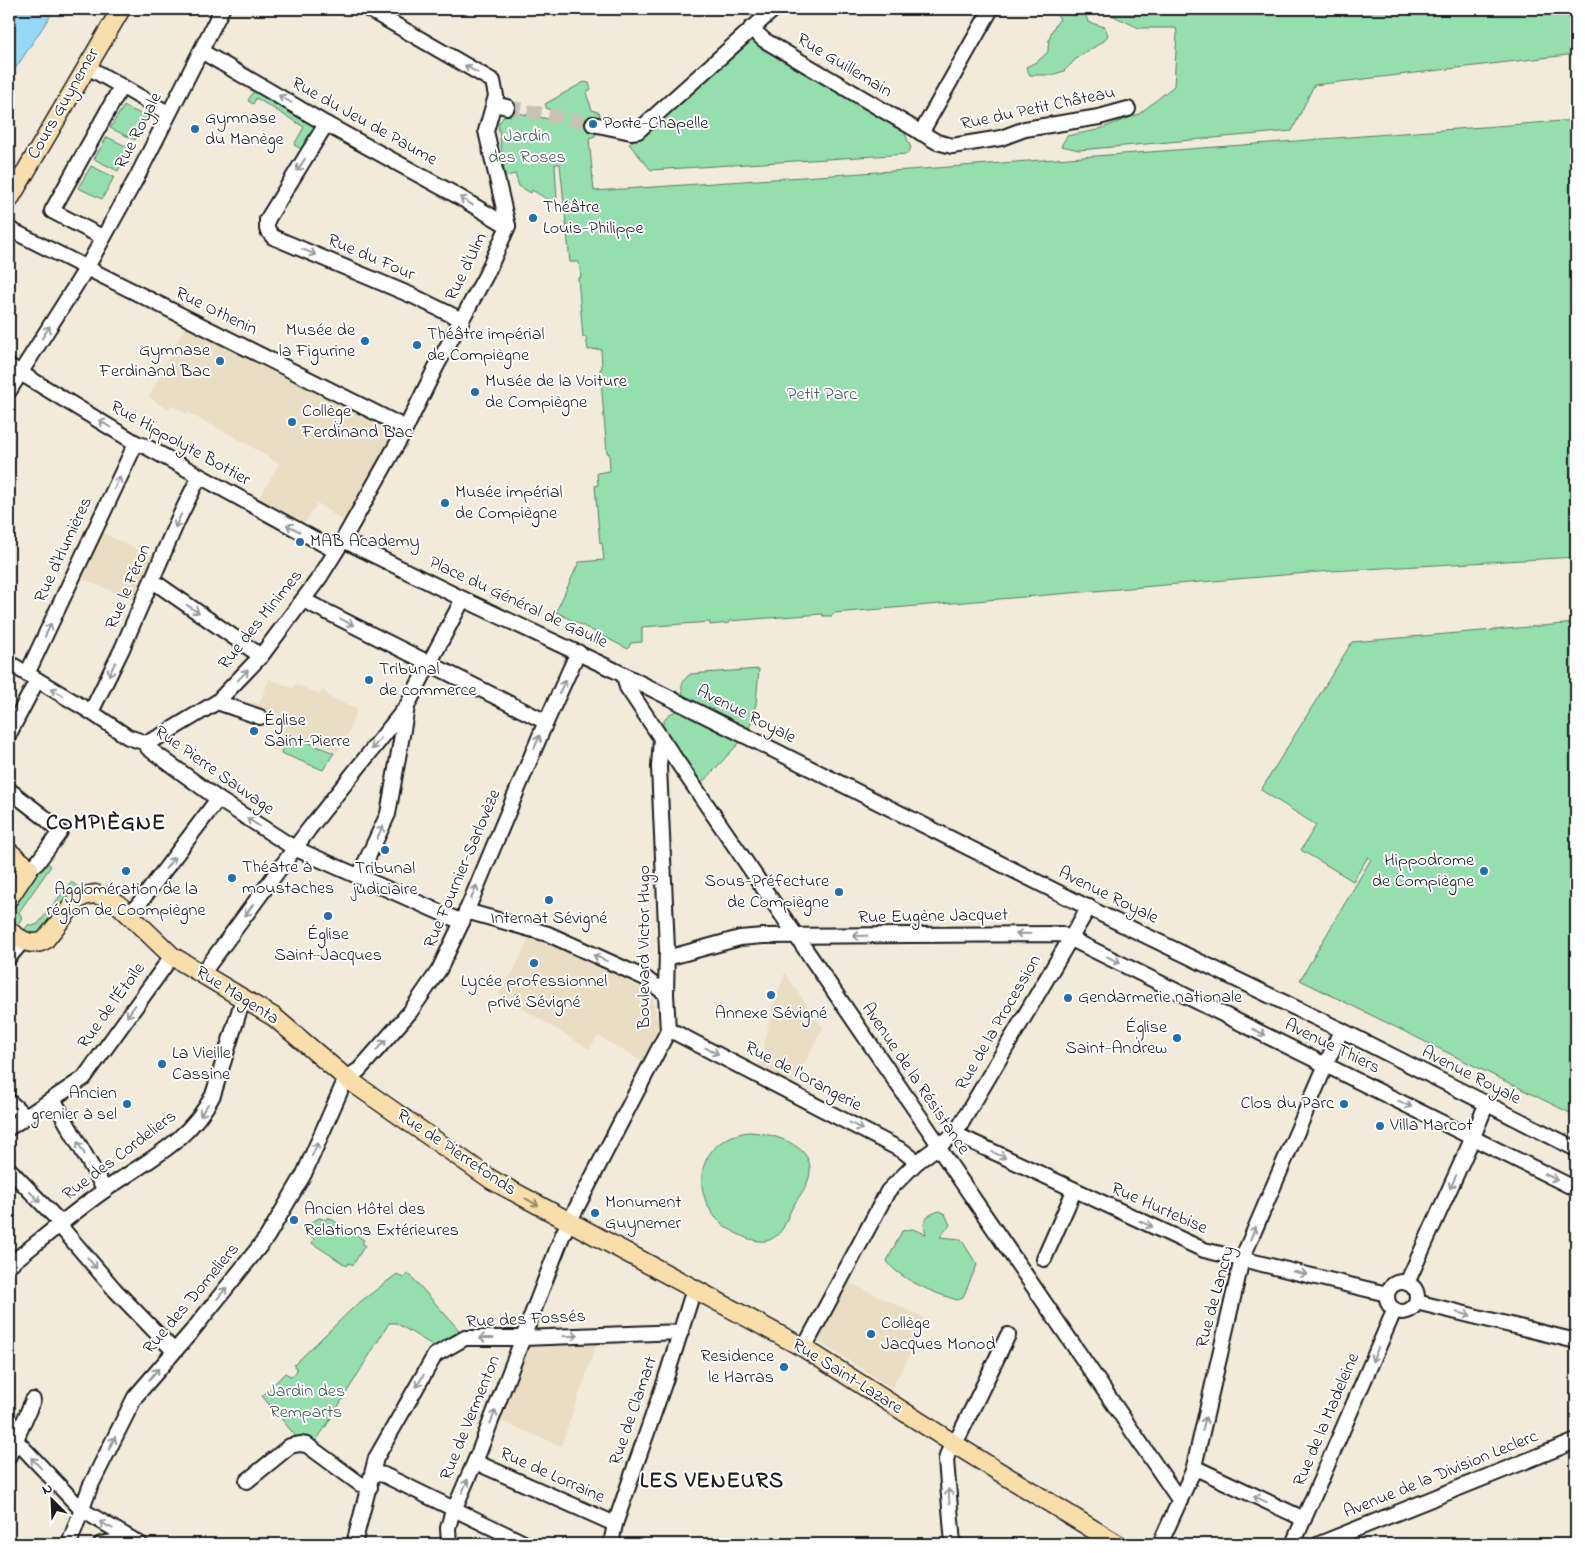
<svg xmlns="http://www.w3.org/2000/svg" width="1585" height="1553" font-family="'Indie Flower',sans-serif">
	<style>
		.built { fill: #e9ddc4 }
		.green { fill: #95deae; stroke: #587d65 }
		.water { fill: #95d8f7; stroke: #658d9f }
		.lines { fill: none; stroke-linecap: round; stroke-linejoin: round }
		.minor-tunnel { stroke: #c7c2b6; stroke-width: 14; stroke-dasharray: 14 7; stroke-linecap: butt }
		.minor-casing { stroke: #1c1c1c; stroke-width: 18 }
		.major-casing { stroke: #1c1c1c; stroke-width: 21 }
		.minor { stroke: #fff; stroke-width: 14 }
		.major { stroke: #f8deab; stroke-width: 18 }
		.oneway { stroke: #999 }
		.oneway2 { stroke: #95876b }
		.poi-dot { fill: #1f6fb2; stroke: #fff; stroke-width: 2 }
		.labels { text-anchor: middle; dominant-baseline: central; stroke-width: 4; stroke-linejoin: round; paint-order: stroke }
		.street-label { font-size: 18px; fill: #1c1c1c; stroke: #fff }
		.poi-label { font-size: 18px; fill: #1c1c1c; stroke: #fff; text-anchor: start }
		.park-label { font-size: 18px; fill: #46604f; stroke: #fff }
		.district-label { font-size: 22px; font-weight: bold; letter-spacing: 1px; fill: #1c1c1c; stroke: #fff }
	</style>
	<rect width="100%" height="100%" fill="#f2ebdc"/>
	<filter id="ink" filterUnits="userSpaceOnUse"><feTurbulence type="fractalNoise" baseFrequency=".02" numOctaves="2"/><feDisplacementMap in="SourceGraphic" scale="10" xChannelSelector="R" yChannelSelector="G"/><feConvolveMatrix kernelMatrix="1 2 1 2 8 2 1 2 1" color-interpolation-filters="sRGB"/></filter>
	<g filter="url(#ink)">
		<g class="built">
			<path d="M185 326 393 429 395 434 370 483 343 521 317 503 303 526 257 501 279 464 244 442 192 415 190 412 187 414 171 405 168 410 149 397Z"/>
			<path d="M101 532 142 552 156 556 137 601 80 578Z"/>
			<path d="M269 679 293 688 295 684 320 694 322 690 325 691 329 697 357 709 351 727 338 752 289 732 281 753 271 749 280 728 260 720 264 712 248 705 249 701 259 704Z"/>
			<path d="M532 933 633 984 651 992 659 1028 642 1061 598 1036 589 1049 498 994 515 968Z"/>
			<path d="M785 973 823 1028 793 1085 759 1067 772 1009Z"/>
			<path d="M848 1282 929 1320 892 1388 819 1342 818 1338Z"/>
			<path d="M598 1341 561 1446 498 1420 529 1345 532 1343Z"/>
		</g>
		<g class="green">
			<path d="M1049 9H1084L1088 22 1105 27 1108 35 1104 41 1078 57 1064 71 1052 75H1030L1026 67 1038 61 1048 52C1048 38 1051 30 1060 19L1054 11Z"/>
			<path d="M1099 9H1576V54L1314 85 1292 131 1079 150 1061 146 1067 136 1097 130 1139 114 1174 86 1177 33 1176 28H1139Z"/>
			<path d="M754 37 902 127 911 148 907 154 651 170 629 144Z"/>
			<path d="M584 82 589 83 591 89 586 93 592 110 600 113 596 134 595 136 589 138 594 191 922 169 1576 120V557L1331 571 834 613 832 616H823L822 614 729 621V623L710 625V622L642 627V642L631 643 628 649 556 612 579 562 604 560 602 543H600L595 486 598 485 597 473 610 471 609 453H607L600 369 602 368 601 349 588 350 586 337H583L578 278 581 277 579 262H570L560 164H555L557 201 552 202 532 190 531 193 519 186 515 174 503 177 505 176 498 124 508 111 549 119 551 110 547 109 545 104Z"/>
			<path d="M254 90 317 125 303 150 294 145 304 127 256 98 253 104 248 101Z"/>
			<path d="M124 106 147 117 135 140 110 128Z"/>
			<path d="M107 137 130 148 118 171 94 159Z"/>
			<path d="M91 166 114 177 102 199 78 188Z"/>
			<path d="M1576 623V1116L1300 980 1371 859 1368 857 1353 881 1301 850 1316 825 1261 790 1352 642Z"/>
			<path d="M759 669 756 704 749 729 684 697C680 686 681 682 690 674Z"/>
			<path d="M677 711 740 742 700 785 662 727C665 717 667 714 677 711Z"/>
			<path d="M288 734 334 753 323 770 281 753Z"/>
			<path d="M44 860 51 866 19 912 22 918 17 925 10 915 11 907Z"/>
			<path d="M71 882 81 889 43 931 36 934 24 930 29 924 32 926 38 924Z"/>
			<path d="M749 1132C770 1133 813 1144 810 1172 809 1186 797 1198 791 1210 788 1216 786 1222 783 1228 779 1234 773 1240 765 1241 748 1243 720 1226 712 1213 689 1177 706 1137 749 1132Z"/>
			<path d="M939 1211 945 1214 950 1225 940 1237 961 1239 977 1265 963 1297 958 1300C938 1295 898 1279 887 1261L902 1231 912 1229 926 1234C922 1220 925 1216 939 1211Z"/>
			<path d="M328 1217 364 1240 362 1243 365 1245 353 1265 349 1263 347 1266 312 1243 314 1240 308 1231 310 1223 319 1218 326 1220Z"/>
			<path d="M397 1274 403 1278 408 1274 410 1275 460 1331 434 1346 396 1323H389L328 1423 314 1444 302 1437 299 1440 262 1396 285 1373 290 1376 295 1374 297 1370 294 1365 356 1305Z"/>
		</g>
		<path class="water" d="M9 9H55L9 78Z"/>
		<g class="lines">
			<path class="minor-tunnel" d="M507 107 593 124"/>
			<defs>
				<g id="minor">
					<path d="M751 28 764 40 937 142 952 146 1001 138 1025 129 1099 117 1128 109"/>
					<path d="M201 51 326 124 454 194 508 226"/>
					<path d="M86 66 168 113"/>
					<path d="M494 104 507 107"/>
					<path d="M326 124 267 220V229L273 237 413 296 462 320"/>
					<path d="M593 124 631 132 638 131 774 9"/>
					<path d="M921 133 991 9"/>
					<path d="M9 229 406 428"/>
					<path d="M102 237 52 211 121 87"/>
					<path d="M9 366 136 443 145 446 336 551"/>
					<path d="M9 391 86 269 137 177 222 9"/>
					<path d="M343 540 463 599 614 670 1105 916 1341 1030 1576 1149"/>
					<path d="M153 581 261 656"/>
					<path d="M303 600 546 722"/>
					<path d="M9 663 91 712 128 737 146 743 148 748 218 799 294 848 462 922"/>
					<path d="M27 674 136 443"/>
					<path d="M624 675 627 687 661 738 935 1139 938 1147 1180 1501"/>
					<path d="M217 702 260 717"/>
					<path d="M91 712 122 649 177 522 199 477"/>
					<path d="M9 734 37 680"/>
					<path d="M146 743 159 737 217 702 261 656 320 577 343 540 406 428 436 367 486 275 508 226 486 131 496 96 493 81 368 9"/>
					<path d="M9 790 44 817 60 832 37 863 29 868"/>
					<path d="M359 876 388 814 407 707"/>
					<path d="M466 911 548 934 645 978 666 994"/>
					<path d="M129 914 138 905 218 799"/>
					<path d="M9 957 23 941"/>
					<path d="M667 958 740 938 763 936 1061 934 1576 1189"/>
					<path d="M202 974 309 829 407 706 463 599"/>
					<path d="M668 1031 676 1033 903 1151 917 1162"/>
					<path d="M53 1099 105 1190"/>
					<path d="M9 1101 25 1116"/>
					<path d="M9 1128 84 1078 172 956"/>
					<path d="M955 1134 1204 1250 1387 1294"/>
					<path d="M9 1169 55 1217 60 1226 115 1290 174 1351"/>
					<path d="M1044 1259 1074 1191"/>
					<path d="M9 1265C41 1240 72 1213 105 1190 147 1160 188 1143 213 1095L243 999"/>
					<circle cx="1402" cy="1297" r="15"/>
					<path d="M1407 1283 1470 1144 1486 1105"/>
					<path d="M1416 1302 1576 1341"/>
					<path d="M804 1348 888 1191 917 1162 955 1134 1089 907"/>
					<path d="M9 1433 82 1510 140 1544"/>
					<path d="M9 1456 33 1400"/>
					<path d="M475 1462 615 1524"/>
					<path d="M1193 1471 1200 1470 1304 1519"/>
					<path d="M373 1473 384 1475 526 1544"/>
					<path d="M247 1481 290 1446 300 1444 307 1445 360 1484 370 1487"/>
					<path d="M69 1544 90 1487 135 1397 192 1331 267 1237 304 1174 346 1078 359 1070 410 1012 439 970 462 922 542 731 578 652"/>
					<path d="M101 1544 131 1539"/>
					<path d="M354 1544 376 1458 435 1355 465 1338H523L681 1332"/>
					<path d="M449 1544 448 1528 451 1517 479 1452 563 1234 668 1031 666 994 667 949 659 767 661 738"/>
					<path d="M611 1544 615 1524 665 1381 694 1289"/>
					<path d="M953 1544 946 1460 948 1453 960 1434 1008 1335"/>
					<path d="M1160 1544 1193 1471 1242 1259 1341 1030"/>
					<path d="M1293 1544 1394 1311"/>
					<path d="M1319 1544 1576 1441"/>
				</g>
				<g id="major">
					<path d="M9 200 121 9"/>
					<path d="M9 852 29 868 9 898"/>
					<path d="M9 931C20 939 31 948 45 940L77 900 84 896 95 894 109 898 119 905 172 956 274 1017 346 1078 492 1180 804 1348 967 1452 1117 1544"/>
				</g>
			</defs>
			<use href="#minor" class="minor-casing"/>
			<use href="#major" class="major-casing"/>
			<use href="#minor" class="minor"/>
			<use href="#major" class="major"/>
		</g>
		<defs><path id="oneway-shaft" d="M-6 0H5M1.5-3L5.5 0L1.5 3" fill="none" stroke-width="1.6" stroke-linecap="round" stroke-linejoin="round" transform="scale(1.25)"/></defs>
		<g class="oneway">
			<use href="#oneway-shaft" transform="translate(471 69) rotate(-150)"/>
			<use href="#oneway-shaft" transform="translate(285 99) rotate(-150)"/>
			<use href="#oneway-shaft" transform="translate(301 165) rotate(122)"/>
			<use href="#oneway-shaft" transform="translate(466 201) rotate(-149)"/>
			<use href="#oneway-shaft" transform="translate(309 252) rotate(23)"/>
			<use href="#oneway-shaft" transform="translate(46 332) rotate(-58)"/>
			<use href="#oneway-shaft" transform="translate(105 424) rotate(-149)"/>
			<use href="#oneway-shaft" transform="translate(117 483) rotate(-65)"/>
			<use href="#oneway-shaft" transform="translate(178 521) rotate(115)"/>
			<use href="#oneway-shaft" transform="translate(293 528) rotate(-152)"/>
			<use href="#oneway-shaft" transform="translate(193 609) rotate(34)"/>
			<use href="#oneway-shaft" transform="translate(347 622) rotate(27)"/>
			<use href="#oneway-shaft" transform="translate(48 630) rotate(-65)"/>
			<use href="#oneway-shaft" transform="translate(112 669) rotate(117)"/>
			<use href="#oneway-shaft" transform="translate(243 675) rotate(-46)"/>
			<use href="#oneway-shaft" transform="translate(562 687) rotate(-66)"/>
			<use href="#oneway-shaft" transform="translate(57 692) rotate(-149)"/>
			<use href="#oneway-shaft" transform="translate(537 742) rotate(-67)"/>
			<use href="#oneway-shaft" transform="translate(376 744) rotate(129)"/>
			<use href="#oneway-shaft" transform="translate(253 822) rotate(-147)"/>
			<use href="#oneway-shaft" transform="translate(380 832) rotate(-65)"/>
			<use href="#oneway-shaft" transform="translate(170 863) rotate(-52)"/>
			<use href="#oneway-shaft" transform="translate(474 892) rotate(-67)"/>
			<use href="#oneway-shaft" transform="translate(249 910) rotate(126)"/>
			<use href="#oneway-shaft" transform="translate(1023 934) rotate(179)"/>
			<use href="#oneway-shaft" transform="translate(860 936) rotate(179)"/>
			<use href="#oneway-shaft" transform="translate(600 958) rotate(-156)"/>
			<use href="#oneway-shaft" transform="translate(1114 960) rotate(26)"/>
			<use href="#oneway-shaft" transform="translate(131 1011) rotate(126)"/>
			<use href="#oneway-shaft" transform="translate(1259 1032) rotate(26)"/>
			<use href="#oneway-shaft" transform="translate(381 1045) rotate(-48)"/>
			<use href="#oneway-shaft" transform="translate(712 1051) rotate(27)"/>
			<use href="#oneway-shaft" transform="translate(1405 1104) rotate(26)"/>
			<use href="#oneway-shaft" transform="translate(204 1110) rotate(124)"/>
			<use href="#oneway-shaft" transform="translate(856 1126) rotate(28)"/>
			<use href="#oneway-shaft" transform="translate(81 1148) rotate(-120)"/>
			<use href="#oneway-shaft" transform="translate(315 1149) rotate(-66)"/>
			<use href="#oneway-shaft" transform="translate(999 1155) rotate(25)"/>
			<use href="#oneway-shaft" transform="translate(1551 1177) rotate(26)"/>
			<use href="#oneway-shaft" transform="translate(1453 1182) rotate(115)"/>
			<use href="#oneway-shaft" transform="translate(35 1197) rotate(46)"/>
			<use href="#oneway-shaft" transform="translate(1146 1224) rotate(24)"/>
			<use href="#oneway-shaft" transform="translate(1253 1233) rotate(-67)"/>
			<use href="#oneway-shaft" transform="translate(92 1263) rotate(50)"/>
			<use href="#oneway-shaft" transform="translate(1300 1273) rotate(13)"/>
			<use href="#oneway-shaft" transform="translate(222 1293) rotate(-51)"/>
			<use href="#oneway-shaft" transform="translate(1464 1314) rotate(14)"/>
			<use href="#oneway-shaft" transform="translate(571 1336) rotate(-2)"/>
			<use href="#oneway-shaft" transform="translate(486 1338) rotate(-180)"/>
			<use href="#oneway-shaft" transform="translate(1375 1355) rotate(113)"/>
			<use href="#oneway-shaft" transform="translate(154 1374) rotate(-50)"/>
			<use href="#oneway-shaft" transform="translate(420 1381) rotate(120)"/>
			<use href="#oneway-shaft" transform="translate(493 1417) rotate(-68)"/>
			<use href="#oneway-shaft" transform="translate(1204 1424) rotate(-77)"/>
			<use href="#oneway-shaft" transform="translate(112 1443) rotate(-64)"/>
			<use href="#oneway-shaft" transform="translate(36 1463) rotate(-133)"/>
			<use href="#oneway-shaft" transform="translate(465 1486) rotate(-67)"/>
			<use href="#oneway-shaft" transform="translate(949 1496) rotate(-94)"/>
			<use href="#oneway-shaft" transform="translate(1260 1499) rotate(-155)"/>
			<use href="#oneway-shaft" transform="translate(106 1525) rotate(-152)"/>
		</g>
		<use class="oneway2" href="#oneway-shaft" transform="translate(532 1202) rotate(29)"/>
	</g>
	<g class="poi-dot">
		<circle cx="593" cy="124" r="5"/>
		<circle cx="195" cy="129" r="5"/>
		<circle cx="533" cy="218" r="5"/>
		<circle cx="365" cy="341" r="5"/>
		<circle cx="417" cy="345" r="5"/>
		<circle cx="220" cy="361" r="5"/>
		<circle cx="475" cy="392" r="5"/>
		<circle cx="292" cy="422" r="5"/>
		<circle cx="445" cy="503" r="5"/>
		<circle cx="300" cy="542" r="5"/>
		<circle cx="369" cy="680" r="5"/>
		<circle cx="254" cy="731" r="5"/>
		<circle cx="385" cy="850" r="5"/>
		<circle cx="126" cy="871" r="5"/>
		<circle cx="1484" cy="871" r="5"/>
		<circle cx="232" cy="878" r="5"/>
		<circle cx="839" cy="892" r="5"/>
		<circle cx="549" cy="900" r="5"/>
		<circle cx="328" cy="916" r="5"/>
		<circle cx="534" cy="963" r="5"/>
		<circle cx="771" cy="995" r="5"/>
		<circle cx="1068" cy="998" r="5"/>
		<circle cx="1177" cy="1038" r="5"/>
		<circle cx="162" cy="1064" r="5"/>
		<circle cx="127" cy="1104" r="5"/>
		<circle cx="1344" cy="1104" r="5"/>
		<circle cx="1380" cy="1126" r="5"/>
		<circle cx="595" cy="1213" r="5"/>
		<circle cx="294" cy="1220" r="5"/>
		<circle cx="871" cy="1334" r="5"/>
		<circle cx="784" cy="1367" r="5"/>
	</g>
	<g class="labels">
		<g class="street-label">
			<text transform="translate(844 66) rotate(31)">Rue Guillemain</text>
			<text transform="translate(64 104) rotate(-60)">Cours Guynemer</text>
			<text transform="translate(1038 109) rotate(-12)">Rue du Petit Château</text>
			<text transform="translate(364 122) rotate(29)">Rue du Jeu de Paume</text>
			<text transform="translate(139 131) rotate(-63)">Rue Royale</text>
			<text transform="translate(371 258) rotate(23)">Rue du Four</text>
			<text transform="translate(467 267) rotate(-64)">Rue d'Ulm</text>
			<text transform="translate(216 312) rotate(26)">Rue Othenin</text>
			<text transform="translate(180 444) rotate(29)">Rue Hippolyte Bottier</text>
			<text transform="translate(64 550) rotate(-65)">Rue d'Humières</text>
			<text transform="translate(129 587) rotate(-67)">Rue le Féron</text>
			<text transform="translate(518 603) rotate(25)">Place du Général de Gaulle</text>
			<text transform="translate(261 620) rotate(-51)">Rue des Minimes</text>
			<text transform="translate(746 715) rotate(27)">Avenue Royale</text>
			<text transform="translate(214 771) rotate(35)">Rue Pierre Sauvage</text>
			<text transform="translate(463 869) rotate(-67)">Rue Fournier-Sarlovèze</text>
			<text transform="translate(1108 896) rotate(26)">Avenue Royale</text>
			<text transform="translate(933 917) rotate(-1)">Rue Eugène Jacquet</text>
			<text transform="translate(645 947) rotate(-90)">Boulevard Victor Hugo</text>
			<text transform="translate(237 996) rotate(32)">Rue Magenta</text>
			<text transform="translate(112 1006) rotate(-54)">Rue de l'Étoile</text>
			<text transform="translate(999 1023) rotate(-60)">Rue de la Procession</text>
			<text transform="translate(1332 1047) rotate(26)">Avenue Thiers</text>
			<text transform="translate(1471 1076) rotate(27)">Avenue Royale</text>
			<text transform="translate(803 1077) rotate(28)">Rue de l'Orangerie</text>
			<text transform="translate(915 1079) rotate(56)">Avenue de la Résistance</text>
			<text transform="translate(456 1153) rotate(34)">Rue de Pierrefonds</text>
			<text transform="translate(120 1156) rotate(-37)">Rue des Cordeliers</text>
			<text transform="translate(1159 1209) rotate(24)">Rue Hurtebise</text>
			<text transform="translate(1216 1297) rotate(-75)">Rue de Lancry</text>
			<text transform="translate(192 1299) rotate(-50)">Rue des Domeliers</text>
			<text transform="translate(526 1320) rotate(-3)">Rue des Fossés</text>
			<text transform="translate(847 1377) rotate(32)">Rue Saint-Lazare</text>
			<text transform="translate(634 1411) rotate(-71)">Rue de Clamart</text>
			<text transform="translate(471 1418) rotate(-68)">Rue de Vermenton</text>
			<text transform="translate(1327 1420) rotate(-67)">Rue de la Madeleine</text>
			<text transform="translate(1441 1475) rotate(-22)">Avenue de la Division Leclerc</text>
			<text transform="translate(552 1476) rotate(24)">Rue de Lorraine</text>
		</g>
		<g class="poi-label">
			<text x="205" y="119">Gymnase<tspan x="205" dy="21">du Manège</tspan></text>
			<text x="603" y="124">Porte-Chapelle</text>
			<text x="543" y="208">Théâtre<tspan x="543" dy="21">Louis-Philippe</tspan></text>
			<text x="355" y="331" text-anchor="end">Musée de<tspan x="355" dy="21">la Figurine</tspan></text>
			<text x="427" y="335">Théâtre impérial<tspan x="427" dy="21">de Compiègne</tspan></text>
			<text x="210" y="351" text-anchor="end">Gymnase<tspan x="210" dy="21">Ferdinand Bac</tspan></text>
			<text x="485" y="382">Musée de la Voiture<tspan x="485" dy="21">de Compiègne</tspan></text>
			<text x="302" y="412">Collège<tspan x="302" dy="21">Ferdinand Bac</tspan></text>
			<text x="455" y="493">Musée impérial<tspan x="455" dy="21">de Compiègne</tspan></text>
			<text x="310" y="542">MAB Academy</text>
			<text x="379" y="670">Tribunal<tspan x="379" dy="21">de commerce</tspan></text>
			<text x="264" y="721">Église<tspan x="264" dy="21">Saint-Pierre</tspan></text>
			<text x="1474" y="861" text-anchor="end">Hippodrome<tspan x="1474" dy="21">de Compiègne</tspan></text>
			<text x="242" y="868">Théatre à<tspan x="242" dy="21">moustaches</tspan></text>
			<text x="385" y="869" text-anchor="middle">Tribunal<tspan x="385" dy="21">judiciaire</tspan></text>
			<text x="829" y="882" text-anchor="end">Sous-Préfecture<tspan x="829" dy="21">de Compiègne</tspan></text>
			<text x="126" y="890" text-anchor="middle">Agglomération de la<tspan x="126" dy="21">région de Coompiègne</tspan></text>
			<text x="549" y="919" text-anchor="middle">Internat Sévigné</text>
			<text x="328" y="935" text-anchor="middle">Église<tspan x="328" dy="21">Saint-Jacques</tspan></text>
			<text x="534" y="982" text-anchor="middle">Lycée professionnel<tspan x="534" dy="21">privé Sévigné</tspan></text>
			<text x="1078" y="998">Gendarmerie nationale</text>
			<text x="771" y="1014" text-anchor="middle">Annexe Sévigné</text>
			<text x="1167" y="1028" text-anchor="end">Église<tspan x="1167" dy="21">Saint-Andrew</tspan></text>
			<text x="172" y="1054">La Vieille<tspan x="172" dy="21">Cassine</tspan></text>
			<text x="117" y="1094" text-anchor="end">Ancien<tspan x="117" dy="21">grenier à sel</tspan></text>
			<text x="1334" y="1104" text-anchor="end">Clos du Parc</text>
			<text x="1390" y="1126">Villa Marcot</text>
			<text x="605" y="1203">Monument<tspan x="605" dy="21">Guynemer</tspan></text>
			<text x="304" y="1210">Ancien Hôtel des<tspan x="304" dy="21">Relations Extérieures</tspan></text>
			<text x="881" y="1324">Collège<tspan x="881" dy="21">Jacques Monod</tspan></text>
			<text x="774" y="1357" text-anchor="end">Residence<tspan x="774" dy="21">le Harras</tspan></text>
		</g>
		<g class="park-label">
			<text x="527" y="137">Jardin<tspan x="527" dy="21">des Roses</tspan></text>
			<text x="822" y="395">Petit Parc</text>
			<text x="306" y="1392">Jardin des<tspan x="306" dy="21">Remparts</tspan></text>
		</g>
		<g class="district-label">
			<text x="106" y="824">COMPIÈGNE</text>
			<text x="712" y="1482">LES VENEURS</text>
		</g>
	</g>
	<rect width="1585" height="1553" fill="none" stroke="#fff" stroke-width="30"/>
	<rect x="15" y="15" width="1555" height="1523" fill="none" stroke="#1c1c1c" stroke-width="2" filter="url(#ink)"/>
	<g transform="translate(52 1500) rotate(336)" stroke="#ffffff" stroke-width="4" paint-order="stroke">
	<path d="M0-4L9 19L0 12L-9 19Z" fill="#1c1c1c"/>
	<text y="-8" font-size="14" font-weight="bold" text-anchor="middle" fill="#1c1c1c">N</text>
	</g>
</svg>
